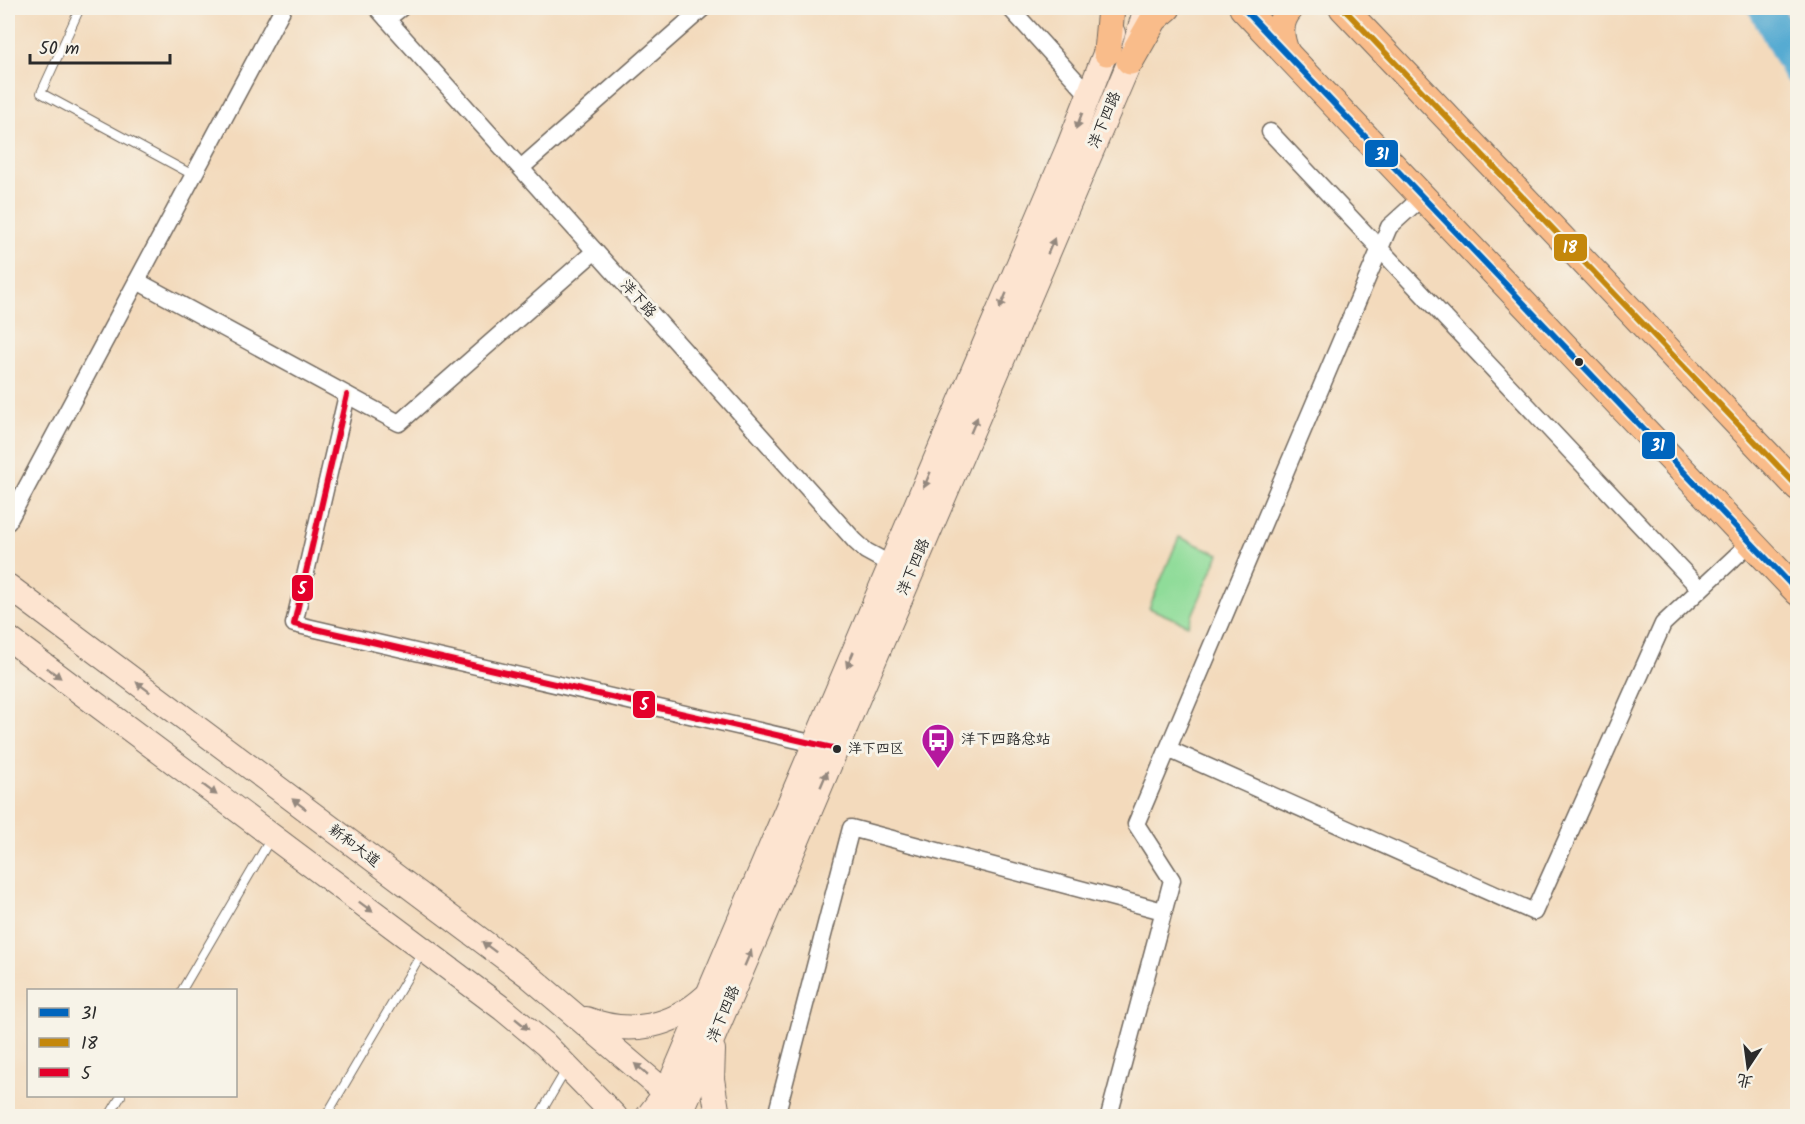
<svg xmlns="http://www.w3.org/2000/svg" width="1805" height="1124" font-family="Kalam,'LXGW WenKai TC',sans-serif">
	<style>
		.green { fill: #8fdc99; stroke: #5d8462; stroke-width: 1.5 }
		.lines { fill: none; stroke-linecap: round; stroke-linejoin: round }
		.river { stroke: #56abd2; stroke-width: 33 }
		.lane-casing { stroke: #71685e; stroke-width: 10 }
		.street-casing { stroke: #71685e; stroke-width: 19 }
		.secondary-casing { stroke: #71685e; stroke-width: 26 }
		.primary-casing { stroke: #71685e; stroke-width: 29 }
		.lane { stroke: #fff; stroke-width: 8 }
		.street { stroke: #fff; stroke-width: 16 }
		.secondary { stroke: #fde4d0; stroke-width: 24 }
		.primary { stroke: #f9bc8a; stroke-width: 27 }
		.bus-1-casing { stroke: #f7f3e8; stroke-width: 10 }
		.bus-2-casing { stroke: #f7f3e8; stroke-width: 10 }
		.bus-3-casing { stroke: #f7f3e8; stroke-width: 10 }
		.bus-1 { stroke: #0065bd; stroke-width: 6 }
		.bus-2 { stroke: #c4870b; stroke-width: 6 }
		.bus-3 { stroke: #e4002b; stroke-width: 6 }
		.oneway { fill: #94887e }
		.bus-dot { fill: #2b2b2b; stroke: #f7f3e8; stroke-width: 2 }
		.labels { text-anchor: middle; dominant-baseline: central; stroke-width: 6; stroke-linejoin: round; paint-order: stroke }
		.bus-label { font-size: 14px; fill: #2b2b2b; stroke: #f7f3e8; text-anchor: start }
		.street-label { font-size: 15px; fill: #2b2b2b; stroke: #f7f3e8 }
		.poi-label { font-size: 15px; fill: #2b2b2b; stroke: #f7f3e8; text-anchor: start }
		.line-badge { stroke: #f7f3e8; stroke-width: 2 }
		.badge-label { font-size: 16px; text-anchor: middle; font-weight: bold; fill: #fff }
	</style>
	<rect width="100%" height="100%" fill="#f7f3e8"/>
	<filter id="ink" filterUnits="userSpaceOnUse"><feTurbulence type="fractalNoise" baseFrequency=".0167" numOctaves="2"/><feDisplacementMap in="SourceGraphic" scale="12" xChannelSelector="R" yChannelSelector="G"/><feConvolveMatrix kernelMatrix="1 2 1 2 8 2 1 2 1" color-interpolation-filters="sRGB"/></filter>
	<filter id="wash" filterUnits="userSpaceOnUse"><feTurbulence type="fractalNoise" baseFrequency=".008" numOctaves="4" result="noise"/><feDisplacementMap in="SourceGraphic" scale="24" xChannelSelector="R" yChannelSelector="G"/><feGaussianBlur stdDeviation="1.35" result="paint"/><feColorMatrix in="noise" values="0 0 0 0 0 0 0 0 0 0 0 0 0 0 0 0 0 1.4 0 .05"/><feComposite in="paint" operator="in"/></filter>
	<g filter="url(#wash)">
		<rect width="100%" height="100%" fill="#f3dabc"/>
		<path class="green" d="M1179 537 1219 554 1188 625 1149 608Z"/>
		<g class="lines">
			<path class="river" d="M1765 8 1798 70"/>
		</g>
	</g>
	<g filter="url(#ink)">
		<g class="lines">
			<defs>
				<g id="lane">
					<path d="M80 8 41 93 193 175"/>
					<path d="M182 990 271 838"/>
					<path d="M109 1116 121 1096"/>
					<path d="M326 1116 423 951"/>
					<path d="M539 1116 566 1070"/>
				</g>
				<g id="street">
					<path d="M377 8 855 541 866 551 899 569"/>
					<path d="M1010 8 1089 95"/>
					<path d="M387 19 401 8"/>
					<path d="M1270 132 1700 589"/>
					<path d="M521 168 703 8"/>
					<path d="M137 281 399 423 595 251"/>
					<path d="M347 395 294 624 824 746"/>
					<path d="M8 522 283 8"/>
					<path d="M1168 749 1534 912 1663 624 1750 543"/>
					<path d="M776 1116 851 828 1163 911"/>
					<path d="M1109 1116 1172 880 1136 824 1389 227 1422 197"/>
				</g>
				<g id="secondary">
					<path d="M8 586 529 976 677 1102"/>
					<path d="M8 638 503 1009 545 1044 615 1116"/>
					<path d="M586 1019C630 1036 672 1027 706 996"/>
					<path d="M713 1050 712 1079 718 1116"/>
					<path d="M648 1116 667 1091 1068 148 1113 33"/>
					<path d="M669 1116 683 1108 1130 61 1146 8"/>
				</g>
				<g id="primary">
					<path d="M1243 8 1798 592"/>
					<path d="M1343 8 1798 487"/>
					<path d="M1107 52 1111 8"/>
					<path d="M1286 53C1279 36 1278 22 1290 8"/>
					<path d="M1130 61 1154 19 1167 8"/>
				</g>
			</defs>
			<use href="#lane" class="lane-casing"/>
			<use href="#street" class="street-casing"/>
			<use href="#secondary" class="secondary-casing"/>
			<use href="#primary" class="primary-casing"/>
			<use href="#lane" class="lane"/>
			<use href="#street" class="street"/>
			<use href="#secondary" class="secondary"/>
			<use href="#primary" class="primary"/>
			<defs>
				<path id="bus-1" d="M1243 8 1797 591"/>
				<path id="bus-2" d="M1343 8 1798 487"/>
				<path id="bus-3" d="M347 395 294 624 837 749"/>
			</defs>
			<use href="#bus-1" class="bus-1-casing"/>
			<use href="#bus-2" class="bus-2-casing"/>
			<use href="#bus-3" class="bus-3-casing"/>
			<use href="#bus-1" class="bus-1"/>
			<use href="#bus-2" class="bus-2"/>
			<use href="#bus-3" class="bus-3"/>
		</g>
		<defs><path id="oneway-solid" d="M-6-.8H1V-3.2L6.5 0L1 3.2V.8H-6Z" transform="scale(1.5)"/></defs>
		<g class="oneway">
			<use href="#oneway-solid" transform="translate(1079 121) rotate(111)"/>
			<use href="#oneway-solid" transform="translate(1051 246) rotate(-67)"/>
			<use href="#oneway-solid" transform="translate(1003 301) rotate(113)"/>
			<use href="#oneway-solid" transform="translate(974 425) rotate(-67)"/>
			<use href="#oneway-solid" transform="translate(927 480) rotate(113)"/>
			<use href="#oneway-solid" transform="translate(850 660) rotate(113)"/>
			<use href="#oneway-solid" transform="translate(54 673) rotate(37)"/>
			<use href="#oneway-solid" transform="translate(143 687) rotate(-143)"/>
			<use href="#oneway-solid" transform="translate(824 779) rotate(-67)"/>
			<use href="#oneway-solid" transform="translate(210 790) rotate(37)"/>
			<use href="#oneway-solid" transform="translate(299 804) rotate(-143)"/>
			<use href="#oneway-solid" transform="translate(366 907) rotate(37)"/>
			<use href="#oneway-solid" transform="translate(489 947) rotate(-143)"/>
			<use href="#oneway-solid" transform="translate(748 958) rotate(-67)"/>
			<use href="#oneway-solid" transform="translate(522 1024) rotate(39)"/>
			<use href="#oneway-solid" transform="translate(641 1069) rotate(-140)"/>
		</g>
	</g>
	<defs>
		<symbol id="bus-pin" viewBox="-11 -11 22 30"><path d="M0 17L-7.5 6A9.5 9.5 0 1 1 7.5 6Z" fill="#b5179e" stroke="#f7f3e8"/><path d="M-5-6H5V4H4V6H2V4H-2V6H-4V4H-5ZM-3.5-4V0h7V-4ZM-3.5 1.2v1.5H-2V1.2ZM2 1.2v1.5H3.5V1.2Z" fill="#fff"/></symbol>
	</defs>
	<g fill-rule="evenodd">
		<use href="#bus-pin" x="919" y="721" width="38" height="52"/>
	</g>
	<g class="bus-dot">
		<circle cx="1579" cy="362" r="5"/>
		<circle cx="837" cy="749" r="5"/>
	</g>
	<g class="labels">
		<g class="bus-label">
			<text x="848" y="749">洋下四区</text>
		</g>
		<g class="street-label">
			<text transform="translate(1105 120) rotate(-67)">洋下四路</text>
			<text transform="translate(638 299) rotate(48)">洋下路</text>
			<text transform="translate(914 567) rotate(-67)">洋下四路</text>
			<text transform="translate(354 846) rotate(37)">新和大道</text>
			<text transform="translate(724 1014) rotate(-67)">洋下四路</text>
		</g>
		<g class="poi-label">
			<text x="961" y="740">洋下四路总站</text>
		</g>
	</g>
	<g class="line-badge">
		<rect x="1364" y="139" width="35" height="29" rx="6" fill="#0065bd"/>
		<rect x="1553" y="233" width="35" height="29" rx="6" fill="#c4870b"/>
		<rect x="1641" y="431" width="35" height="29" rx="6" fill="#0065bd"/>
		<rect x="291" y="574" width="23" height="28" rx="6" fill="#e4002b"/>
		<rect x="632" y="690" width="24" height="29" rx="6" fill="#e4002b"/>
	</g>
	<g class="badge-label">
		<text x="1382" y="160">31</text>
		<text x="1570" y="253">18</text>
		<text x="1658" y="451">31</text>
		<text x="302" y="594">5</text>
		<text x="644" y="710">5</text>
	</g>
	<rect width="1805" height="1124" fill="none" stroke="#f7f3e8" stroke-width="30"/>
	<rect x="27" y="989" width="210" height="108" fill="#f7f3e8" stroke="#a5a39c" stroke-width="1.5"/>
	<rect x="39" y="1008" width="30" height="9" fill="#0065bd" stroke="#a5a39c" stroke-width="1.5"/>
	<text x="81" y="1019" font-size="18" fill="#2b2b2b">31</text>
	<rect x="39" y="1038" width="30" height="9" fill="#c4870b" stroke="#a5a39c" stroke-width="1.5"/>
	<text x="81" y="1049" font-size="18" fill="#2b2b2b">18</text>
	<rect x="39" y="1068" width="30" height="9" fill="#e4002b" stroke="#a5a39c" stroke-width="1.5"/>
	<text x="81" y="1079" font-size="18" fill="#2b2b2b">5</text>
	<g transform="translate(1748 1067) rotate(193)" stroke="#f7f3e8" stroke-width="4.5" paint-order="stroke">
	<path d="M0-4.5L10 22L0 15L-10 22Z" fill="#2b2b2b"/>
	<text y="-9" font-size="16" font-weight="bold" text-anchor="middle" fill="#2b2b2b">北</text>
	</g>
	<path d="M30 54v9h140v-9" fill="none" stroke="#2b2b2b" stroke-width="3"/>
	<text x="39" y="54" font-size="18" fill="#2b2b2b" stroke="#f7f3e8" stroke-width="4.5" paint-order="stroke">50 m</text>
</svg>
